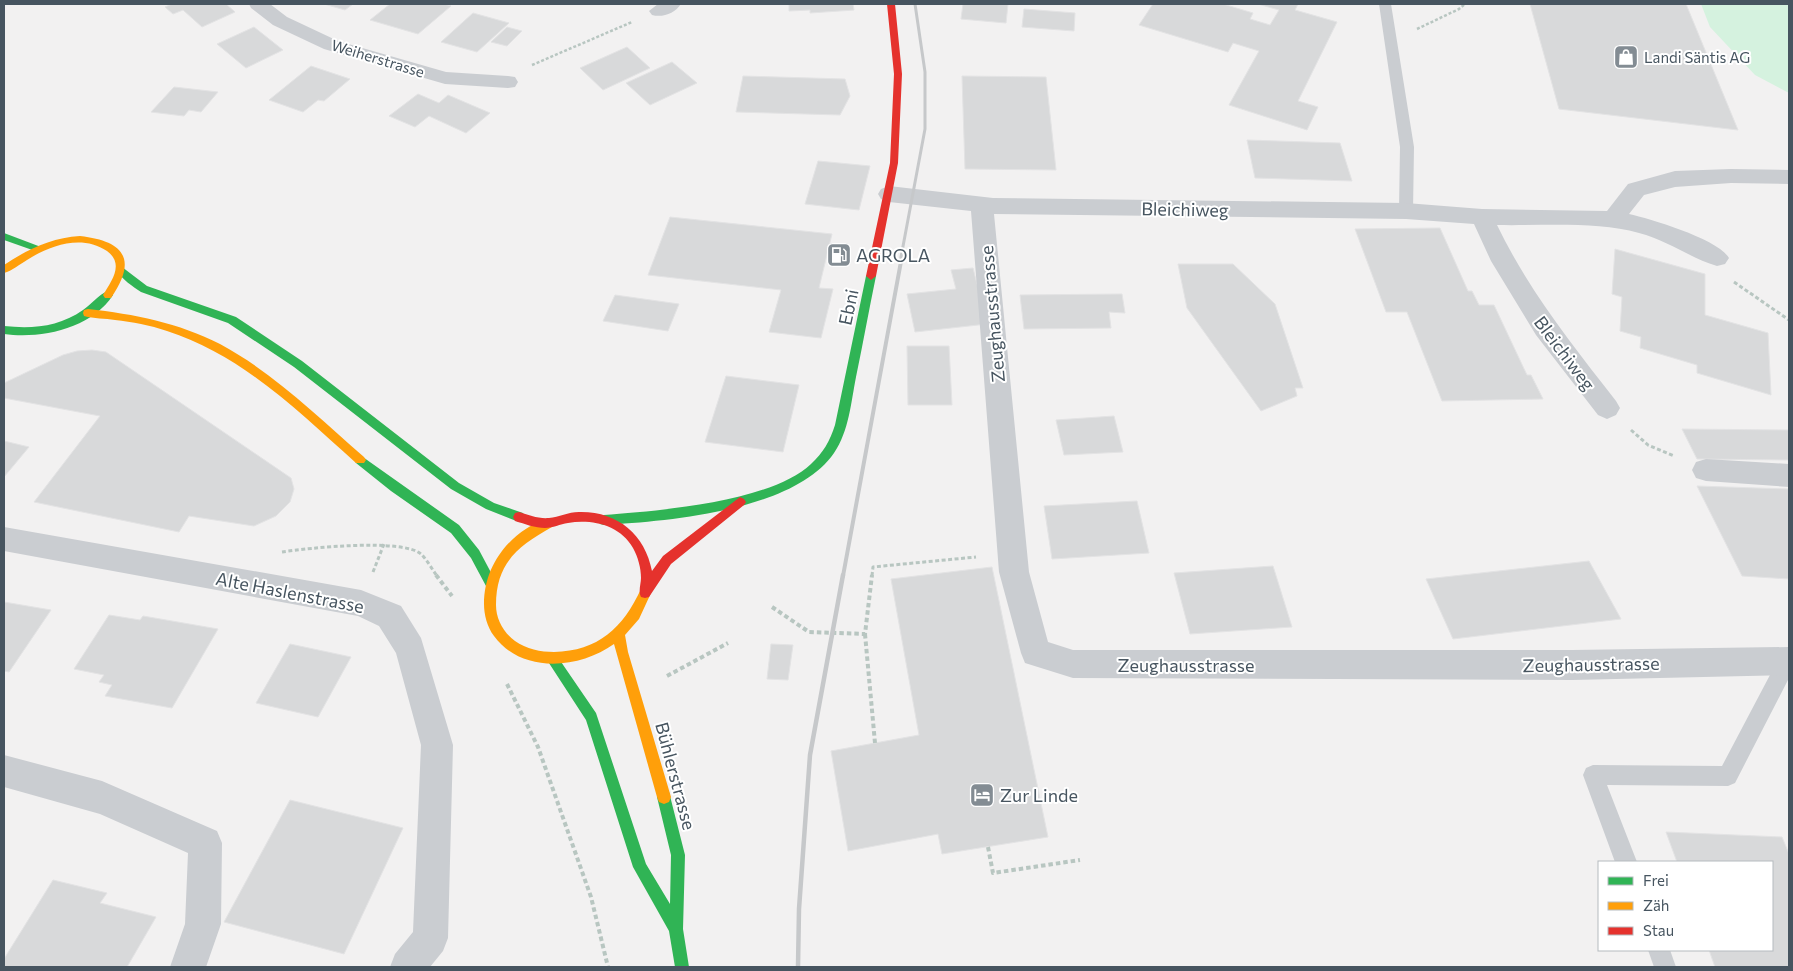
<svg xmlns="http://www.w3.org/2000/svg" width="1793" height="971" font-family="Commissioner,sans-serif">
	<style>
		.green { fill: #d5f2df }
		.building { fill: #d8d9da; stroke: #e3e3e4 }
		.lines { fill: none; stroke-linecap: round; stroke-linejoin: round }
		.path-far2 { stroke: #b8c6c1; stroke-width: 2.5; stroke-dasharray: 3 2; stroke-linecap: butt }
		.path-far1 { stroke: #b8c6c1; stroke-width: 3; stroke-dasharray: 4 2.5; stroke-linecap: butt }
		.path { stroke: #b8c6c1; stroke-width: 4; stroke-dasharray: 4.5 3; stroke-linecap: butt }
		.lane { fill: #cacdd1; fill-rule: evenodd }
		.street { fill: #cacdd1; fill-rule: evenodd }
		.fast { fill: #30b455; fill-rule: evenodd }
		.slow { fill: #ff9f0a; fill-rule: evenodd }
		.jam { fill: #e5322d; fill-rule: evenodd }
		.rail-far2 { stroke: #c6c8ca; stroke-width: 3 }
		.rail-far1 { stroke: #c6c8ca; stroke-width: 4 }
		.rail { stroke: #c6c8ca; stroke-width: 4.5 }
		.labels { text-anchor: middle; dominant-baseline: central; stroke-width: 4; stroke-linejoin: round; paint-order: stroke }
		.far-poi-label { font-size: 15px; fill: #475560; stroke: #fff; text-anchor: start }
		.far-street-label { font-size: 15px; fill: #475560; stroke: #fff }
		.street-label { font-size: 18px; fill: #475560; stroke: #fff }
		.poi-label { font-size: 18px; fill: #475560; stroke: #fff; text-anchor: start }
	</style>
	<rect width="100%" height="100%" fill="#f2f1f1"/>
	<path class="green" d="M1701 4H1789V93L1755 75 1710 27Z"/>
	<g class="building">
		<path d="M172 4H226L235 12 202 27 183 10 173 14 165 7Z"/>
		<path d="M324 4H353L345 10Z"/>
		<path d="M390 4H444L451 6 418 34 370 20Z"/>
		<path d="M789 4H853L854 10 810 13V10L789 11Z"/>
		<path d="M963 4H1008L1006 23 961 19Z"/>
		<path d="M1153 4H1223L1253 13 1250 19 1270 25 1279 10 1258 4H1298L1295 10 1337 22 1298 101 1318 107 1307 130 1229 105 1259 51 1233 43 1228 52 1139 25Z"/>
		<path d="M1530 4H1686L1738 130 1559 109Z"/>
		<path d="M1024 9 1075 13 1074 31 1022 27Z"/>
		<path d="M473 13 509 23 477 52 441 42Z"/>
		<path d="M254 27 283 50 246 68 217 44Z"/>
		<path d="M507 27 522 31 507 46 491 42Z"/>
		<path d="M627 47 650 68 603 90 580 68Z"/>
		<path d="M672 62 697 83 650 105 626 83Z"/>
		<path d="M311 66 350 79 324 101 318 100 303 112 269 100Z"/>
		<path d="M743 76 845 79 850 96 840 115 736 112Z"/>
		<path d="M962 76 1046 77 1056 170 965 169Z"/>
		<path d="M174 87 218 92 201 112 189 110 184 116 151 112Z"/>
		<path d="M418 94 439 103 448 95 490 113 466 133 429 116 415 127 389 116Z"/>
		<path d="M1247 140 1340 143 1352 181 1255 178Z"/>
		<path d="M818 161 870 166 859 210 805 204Z"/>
		<path d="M670 217 832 234 819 288 833 289 821 338 769 332 781 290 648 275Z"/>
		<path d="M1440 228 1468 291H1472L1479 305H1494L1527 375H1531L1543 399 1442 401 1407 312H1386L1355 229Z"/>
		<path d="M1615 249 1705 274V315L1768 333 1771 395 1697 373V365L1640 348 1641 337 1620 331 1622 297 1612 294Z"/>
		<path d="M1178 264H1233L1275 304 1303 388H1295L1297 396 1261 411 1187 308Z"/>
		<path d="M973 268 987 324 915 332 907 294 956 289 951 270Z"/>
		<path d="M1122 294 1125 313 1109 312 1111 328 1024 329 1020 295Z"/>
		<path d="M615 295 679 304 668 331 603 321Z"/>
		<path d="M907 346H949L952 405H908Z"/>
		<path d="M92 350 106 352 291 478 294 489 290 502 276 516 254 526 189 516 179 532 34 502 100 416 4 398V383L63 355 77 351Z"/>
		<path d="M726 376 799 385 783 452 705 442Z"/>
		<path d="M1114 416 1123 452 1064 455 1056 420Z"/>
		<path d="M1682 429 1789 430V460L1697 459Z"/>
		<path d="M4 441 29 447 4 477Z"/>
		<path d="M1697 486 1789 489V579L1742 576Z"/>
		<path d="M1137 501 1149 553 1052 559 1044 506Z"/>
		<path d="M1589 561 1621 619 1453 639 1426 579Z"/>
		<path d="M1273 566 1292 627 1190 634 1174 573Z"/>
		<path d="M992 567 1048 837 942 854 938 834 848 851 831 751 919 735 891 579Z"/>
		<path d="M4 602 51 610 9 672 4 671Z"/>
		<path d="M109 615 140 620 143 616 218 629 172 708 105 696 112 685 99 682 104 675 74 669Z"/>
		<path d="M290 644 351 657 318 717 256 703Z"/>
		<path d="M771 644 793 645 788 680 767 679Z"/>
		<path d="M290 800 403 828 344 954 224 922Z"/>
		<path d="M1666 832 1782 837 1789 854V967H1715L1709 950H1772V862H1677Z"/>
		<path d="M53 880 107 893 100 903 156 917 127 967H4V959Z"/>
	</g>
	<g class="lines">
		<g class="path-far2">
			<path d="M1417 29 1459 9 1465 4"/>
			<path d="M532 65 632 22"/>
		</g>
		<g class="path-far1">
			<path d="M1734 282 1789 320"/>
			<path d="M1631 430 1648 445 1674 456"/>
			<path d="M282 552C308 548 402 538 421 554 427 560 432 569 437 576"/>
			<path d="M373 572 384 544"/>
			<path d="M872 576 873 567 976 557"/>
		</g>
		<g class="path">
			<path d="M436 575 452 596"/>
			<path d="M772 607 809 632 865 634 872 575"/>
			<path d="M865 634 875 743"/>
			<path d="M667 676 728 643"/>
			<path d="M507 684 538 747 591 897 608 967"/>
			<path d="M988 847 993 873 1080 860"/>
		</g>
		<g class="lane">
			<path d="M1379 4H1391L1414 147 1413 211 1411 215H1401L1399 211 1400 147Z"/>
			<path d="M1788 652 1789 678 1735 783 1728 786 1607 785 1637 862H1615L1583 775 1586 768 1593 765 1722 766 1781 654Z"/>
			<path d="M1648 950H1670L1676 967H1654Z"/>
		</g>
		<g class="street">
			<path d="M249 4H270L287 17 338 41 446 72 508 76 515 77 518 82 515 87 508 88 445 84 324 49 273 25 251 8Z"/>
			<path d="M658 4H681C675 13 663 18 652 15L649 11Z"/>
			<path d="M1731 169 1789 170V184L1731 183 1675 187 1644 195 1629 214C1651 219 1718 239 1729 258L1725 264 1717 266C1690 258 1667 240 1639 233 1596 221 1543 226 1497 225 1529 291 1571 343 1616 401L1620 408 1616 415 1607 419 1598 415 1536 335 1491 261 1474 224 1406 219 994 214 1029 572 1048 642 1073 650H1572L1789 647V675L1572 680 1073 678 1025 663 1021 653 999 572 971 211 889 202 881 199 878 194 881 189 889 186 993 198 1406 203 1482 209 1607 211 1628 184 1675 171Z"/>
			<path d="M1706 459 1789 464V487L1706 481 1696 478 1692 470 1696 462Z"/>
			<path d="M4 527 361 590 401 606 421 638 453 745 448 938 443 951 430 967H390L395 954 413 932 421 745 396 653 379 626 358 616 4 551Z"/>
			<path d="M4 755 102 781 217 831 222 843 221 924 206 967H170L185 924 188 853 100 814 4 787Z"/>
		</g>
		<g class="fast">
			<path d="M4 233 41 247 43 249 38 252 4 240Z"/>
			<path d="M122 267 147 286 236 317 302 361 459 483 494 503 523 513 525 517 523 521 519 522 486 509 451 489 294 367 228 323 141 292C132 286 123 280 117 271Z"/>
			<path d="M871 272 876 276C869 310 863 343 856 377 851 402 849 431 834 453 794 511 669 521 604 525L600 524 598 520 600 516 604 515C658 511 771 502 811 464 823 453 830 441 835 425L866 276Z"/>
			<path d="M108 291 113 295C91 329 41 339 4 334V326C32 329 59 327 83 310 91 305 99 294 108 291Z"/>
			<path d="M360 455 459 525 479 550 496 582 494 586 490 587 486 586 471 558 451 533 391 491 356 463 354 460 356 457Z"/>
			<path d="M553 654 557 656 596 713 646 864 670 904 671 855 657 797 659 792 664 790 669 792 685 855 683 929 689 967H675L669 931 633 867 586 720 547 660 549 656Z"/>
		</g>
		<g class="slow">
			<path d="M80 236C124 241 138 259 111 298H105L103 295C111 282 125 264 107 251 82 234 50 245 27 260 20 264 12 271 4 273V265C28 249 51 238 80 236Z"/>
			<path d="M88 309C134 314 179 323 220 344 274 373 318 417 364 457L366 460 364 463H356C299 412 242 355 167 331 150 325 132 322 115 320 105 318 94 319 84 316L83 313 84 310Z"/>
			<path d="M548 518 552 519 554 523 552 527C518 546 496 563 496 605 496 619 503 632 515 641 526 649 541 652 554 652 598 651 623 628 641 589L645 588 649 589 651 593 639 619 625 635 628 652 671 797 669 802 664 804 659 802 657 797 614 644C579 669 522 674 494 636 487 627 484 614 484 604 484 564 511 531 548 518Z"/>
		</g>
		<g class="jam">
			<path d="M887 4H895L902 74 898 163 876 276 871 280 866 276 890 163 894 74Z"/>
			<path d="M740 497 744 499 746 502 744 505 671 564 649 597 645 598 641 597C638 591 641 584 641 578 641 568 638 557 633 548 620 525 592 519 568 523 560 524 553 528 545 528 535 528 525 524 515 521L513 517 515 513 519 512C528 515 539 519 549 518 559 517 568 512 579 512 617 511 645 534 652 571L663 556Z"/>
		</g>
		<path class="rail-far2" d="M901 257 925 129V72L915 4"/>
		<path class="rail-far1" d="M843 576 902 256"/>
		<path class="rail" d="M798 967 799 909 810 755 843 575"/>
	</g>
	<defs>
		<symbol id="shop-square" viewBox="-11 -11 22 22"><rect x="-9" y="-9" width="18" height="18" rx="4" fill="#838c93" stroke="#fff"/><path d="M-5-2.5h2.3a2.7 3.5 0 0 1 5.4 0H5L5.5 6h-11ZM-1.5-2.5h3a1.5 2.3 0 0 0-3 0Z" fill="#fff"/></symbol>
		<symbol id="fuel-square" viewBox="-11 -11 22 22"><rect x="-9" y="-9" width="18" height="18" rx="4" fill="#838c93" stroke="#fff"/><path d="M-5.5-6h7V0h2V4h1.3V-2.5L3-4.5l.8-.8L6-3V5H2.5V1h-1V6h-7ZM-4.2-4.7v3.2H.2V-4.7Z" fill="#fff"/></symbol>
		<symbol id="hotel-square" viewBox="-11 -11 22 22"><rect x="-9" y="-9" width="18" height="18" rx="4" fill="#838c93" stroke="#fff"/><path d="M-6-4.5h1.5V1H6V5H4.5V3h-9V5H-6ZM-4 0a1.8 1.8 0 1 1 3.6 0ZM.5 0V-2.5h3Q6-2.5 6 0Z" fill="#fff"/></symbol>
	</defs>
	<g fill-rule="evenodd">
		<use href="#shop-square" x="1612" y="43" width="28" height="28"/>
		<use href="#fuel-square" x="825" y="241" width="28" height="28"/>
		<use href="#hotel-square" x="968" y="781" width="28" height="28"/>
	</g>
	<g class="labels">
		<g class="far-poi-label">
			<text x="1644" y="57">Landi Säntis AG</text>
		</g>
		<g class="far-street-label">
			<text transform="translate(378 58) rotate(17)">Weiherstrasse</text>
		</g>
		<g class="street-label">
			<text transform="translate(1185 209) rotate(1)">Bleichiweg</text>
			<text transform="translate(848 307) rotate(-78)">Ebni</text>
			<text transform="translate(992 314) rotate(-95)">Zeughausstrasse</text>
			<text transform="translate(1565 353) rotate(53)">Bleichiweg</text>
			<text transform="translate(290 592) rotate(11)">Alte Haslenstrasse</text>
			<text transform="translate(1591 664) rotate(-1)">Zeughausstrasse</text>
			<text x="1186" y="665">Zeughausstrasse</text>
			<text transform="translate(676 776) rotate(75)">Bühlerstrasse</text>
		</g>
		<g class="poi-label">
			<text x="856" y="255">AGROLA</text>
			<text x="1000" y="795">Zur Linde</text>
		</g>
	</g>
	<rect width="1793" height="971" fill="none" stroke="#475560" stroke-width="10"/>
	<rect x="1598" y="861" width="175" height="90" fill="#ffffff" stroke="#b5bbbf"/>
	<rect x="1608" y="877" width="25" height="8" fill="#30b455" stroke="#b5bbbf"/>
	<text x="1643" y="886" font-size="15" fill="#475560">Frei</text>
	<rect x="1608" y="902" width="25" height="8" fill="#ff9f0a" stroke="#b5bbbf"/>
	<text x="1643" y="911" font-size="15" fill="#475560">Zäh</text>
	<rect x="1608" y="927" width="25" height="8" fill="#e5322d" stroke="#b5bbbf"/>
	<text x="1643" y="936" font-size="15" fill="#475560">Stau</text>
</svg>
